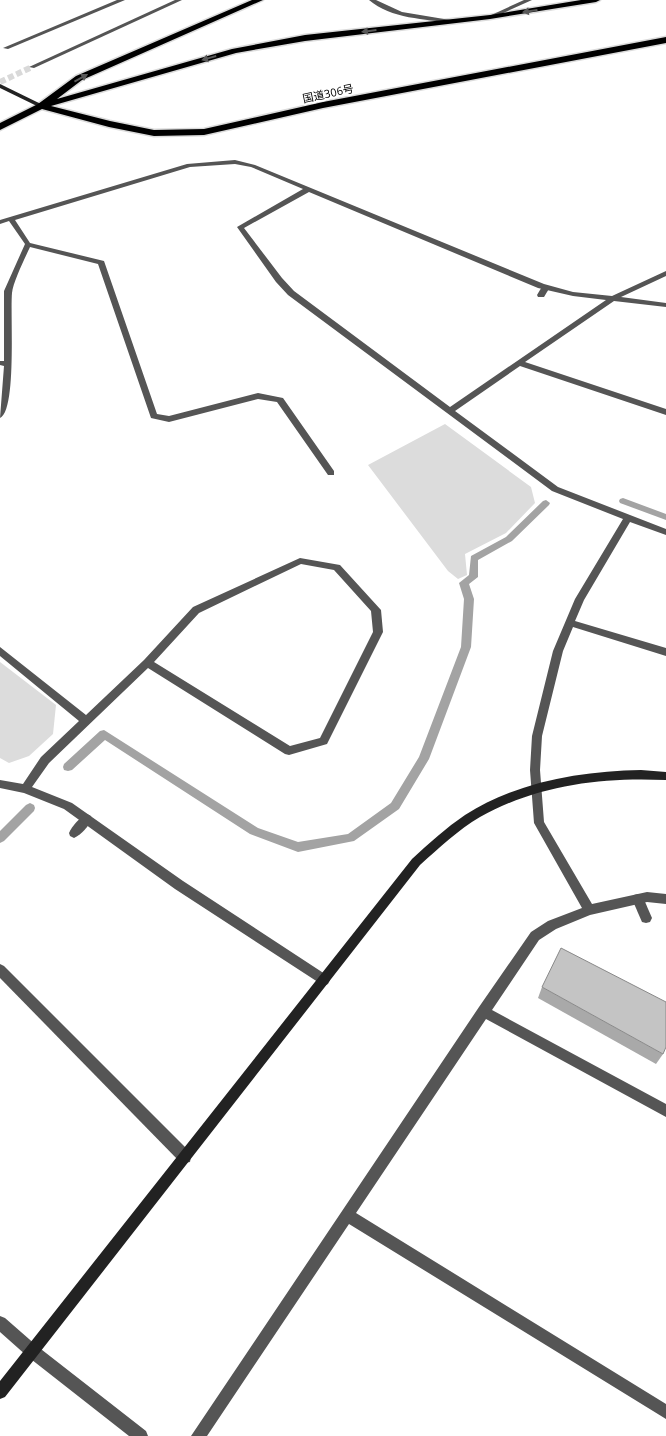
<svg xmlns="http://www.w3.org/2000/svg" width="666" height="1436" font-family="'Open Sans','Noto Sans JP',sans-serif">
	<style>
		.green { fill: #dcdcdc }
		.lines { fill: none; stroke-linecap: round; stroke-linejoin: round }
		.stream { fill: #a3a3a3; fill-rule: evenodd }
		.street-tunnel { stroke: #d9d9d9; stroke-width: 6; stroke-dasharray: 6 3; stroke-linecap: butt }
		.highway-casing { stroke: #dbdbdb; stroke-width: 3 }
		.lane { fill: #555; fill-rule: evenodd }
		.street { fill: #555; fill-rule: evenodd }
		.secondary { fill: #222; fill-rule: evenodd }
		.highway { fill: #000; fill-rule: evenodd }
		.wall { fill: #a9a9a9 }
		.building { fill: #c4c4c4; stroke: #898989 }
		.oneway { fill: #595959 }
		.labels { text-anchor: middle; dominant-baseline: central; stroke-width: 4; stroke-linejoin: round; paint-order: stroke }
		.far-street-label { font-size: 11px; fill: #000; stroke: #fff }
	</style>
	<rect width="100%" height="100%" fill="#fff"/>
	<g class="green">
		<path d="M445 424 531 487 535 503 506 533 465 554 467 575 458 579 448 571 368 465Z"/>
		<path d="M0 662 56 705 53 734 29 756 9 763 0 758Z"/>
	</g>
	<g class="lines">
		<g class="stream">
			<path d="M623 498 666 514V520L620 503 619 501 620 499Z"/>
			<path d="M546 500 550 503 549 505 512 541 478 560V577L469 584 474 599 471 647 429 759 399 809 354 841 298 852 250 834 105 740 72 770 68 771 64 770 63 767 64 764 100 731 104 730 258 828 298 842 348 834 391 803 419 757 461 647 464 599 459 583 469 575 471 556 506 537 543 501Z"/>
			<path d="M30 803 34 805 35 808 34 811 4 841 0 843V831L26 805Z"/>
		</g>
		<path class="street-tunnel" d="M0 82 32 67"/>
		<defs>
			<path id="highway" d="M252 0H263L82 80 57 99 232 49 305 35 490 15 581 0H600L596 2 490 19 305 41 236 53 51 106 110 121 154 130 204 129 323 102 666 37V43L323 108 204 135 154 136 109 127 42 109 0 130V123L38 104 76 76Z"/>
		</defs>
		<use href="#highway" class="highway-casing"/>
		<g class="lane">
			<path d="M369 0H376L402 12 456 21 453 23C425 19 391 19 369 0Z"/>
			<path d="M524 0H532L492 18 487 17Z"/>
			<path d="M543 285 550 287 544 297H538L537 295Z"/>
			<path d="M87 814 91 816 92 819C89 826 81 835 74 838L70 836 69 833C72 826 80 817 87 814Z"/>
			<path d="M638 894 642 895 652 918 650 922 646 923 642 922 632 899 634 895Z"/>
		</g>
		<g class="street">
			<path d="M117 0H125L8 49 3 48Z"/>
			<path d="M175 0H182L34 68 29 67Z"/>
			<path d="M235 160 255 165 544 284 573 292 612 296 666 271V276L621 297 666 303V307L614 301 525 362 666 409V415L520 366 455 411 558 487 666 529V535L630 522 584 600 575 621 666 648V656L573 627 563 651 542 736 540 770 544 822 592 904 647 892 666 894V904L647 902 590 915 556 929 539 940 492 1010 666 1104V1117L486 1019 356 1213 666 1404V1419L349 1224 207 1436H191L479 1007 531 932 548 921 582 908 534 823 530 770 532 736 553 651 575 599 623 519 552 491 288 295 276 282 237 227 303 189 251 167 235 164 190 167 15 220 30 243 104 261 157 414 169 416 258 393 283 398 334 471V475H328L277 402 258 399 169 422 151 418 98 264 30 247C25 258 13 282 12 293 10 314 17 410 0 418L4 366 0 365V361H4V291L25 244 9 221 0 224V220L187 164ZM309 192 538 288 573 296 606 300 450 407 294 291 282 278 244 228Z"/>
			<path d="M300 558 340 565 381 610 383 632 327 744 289 755 285 754 148 668 49 763 32 787 72 803 183 881 328 976 330 980 328 984 324 986 175 889 64 809 24 793 0 788V780L23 784 41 757 79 721 0 656V647L86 715 144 660 193 607ZM301 564 334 570 371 611 373 632 320 738 290 746 154 662 199 613Z"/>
			<path d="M0 964 4 966 190 1152 191 1157 190 1162 185 1163 180 1162 0 978Z"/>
			<path d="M0 1316 5 1318 37 1346 146 1431 148 1436H129L27 1356 0 1332Z"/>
		</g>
		<g class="secondary">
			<path d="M0 84 43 105 44 106 39 107 0 88Z"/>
			<path d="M641 770 666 772V780C601 777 537 785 480 817 458 830 439 848 420 865L5 1397 0 1399V1381L412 859C429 843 446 828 465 815 517 782 580 771 641 770Z"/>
		</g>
		<use href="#highway" class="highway"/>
	</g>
	<path class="wall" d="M542 987 663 1054 656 1064 538 998Z"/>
	<path class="building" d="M561 948 666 1002V1047L663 1054 542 987Z"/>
	<defs><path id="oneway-solid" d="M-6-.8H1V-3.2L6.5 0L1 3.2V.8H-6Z" transform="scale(1.25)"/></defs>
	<g class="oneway">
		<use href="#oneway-solid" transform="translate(530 11) rotate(172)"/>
		<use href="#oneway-solid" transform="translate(369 31) rotate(173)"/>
		<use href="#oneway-solid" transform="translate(209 58) rotate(164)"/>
		<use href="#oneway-solid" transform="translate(81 78) rotate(-29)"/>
	</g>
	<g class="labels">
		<g class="far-street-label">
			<text transform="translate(328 93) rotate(-12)">国道306号</text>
		</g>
	</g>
</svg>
